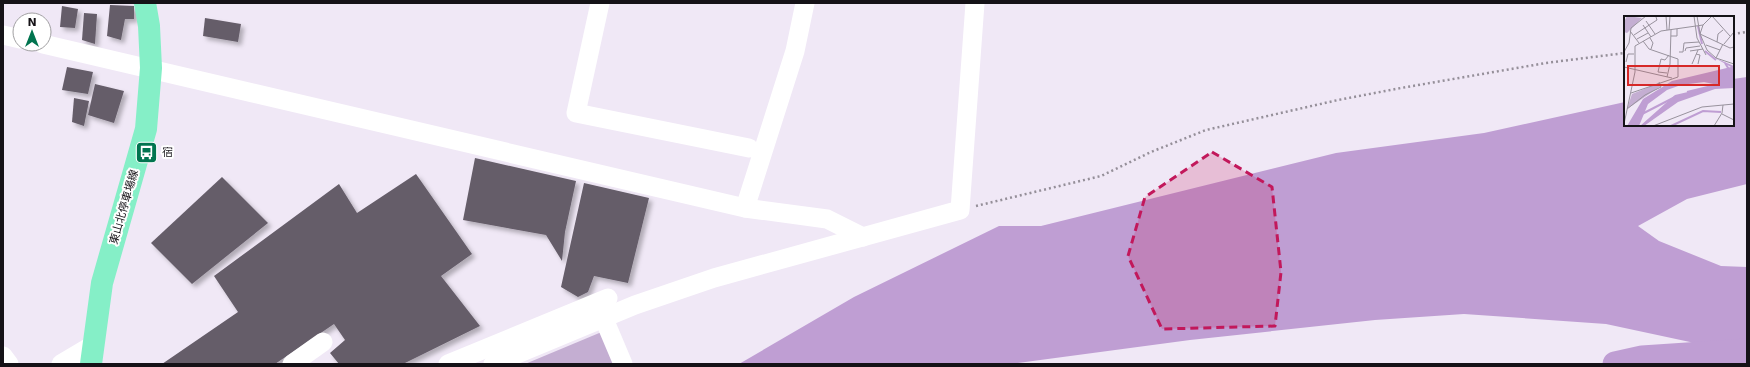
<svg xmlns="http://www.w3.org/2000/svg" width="1750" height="367" font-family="'DejaVu Sans','Noto Sans JP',sans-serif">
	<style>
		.green { fill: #c4aed2 }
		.water { fill: #bf9ed3 }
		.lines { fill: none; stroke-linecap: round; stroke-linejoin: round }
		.river { stroke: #bf9ed3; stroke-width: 25 }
		.building { fill: #655d69; filter: url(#shadow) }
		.path { stroke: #958f99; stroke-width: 2.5; stroke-dasharray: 2 3; stroke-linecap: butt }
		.minor { stroke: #fff; stroke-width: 19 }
		.major { stroke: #85efc7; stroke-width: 22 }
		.marked { fill: #c2185b; fill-opacity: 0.2; stroke: #c2185b; stroke-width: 3; stroke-dasharray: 8 5; stroke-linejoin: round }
		.labels { text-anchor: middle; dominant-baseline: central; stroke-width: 4; stroke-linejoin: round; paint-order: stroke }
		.poi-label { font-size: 11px; fill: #151217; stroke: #fff; text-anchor: start }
		.street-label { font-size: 11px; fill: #151217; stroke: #fff }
		.inset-river { fill: none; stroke: #bf9ed3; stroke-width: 2 }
		.inset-road { fill: none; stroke: #98929d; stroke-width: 1 }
		.view { fill: #d62828; fill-opacity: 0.15; stroke: #d62828; stroke-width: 2 }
		.inset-edge { fill: none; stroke: #151217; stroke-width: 2 }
	</style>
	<defs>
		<filter id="shadow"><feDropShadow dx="3.5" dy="3.5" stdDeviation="2" flood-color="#0004"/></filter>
	</defs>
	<rect width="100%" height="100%" fill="#f0e8f6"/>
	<path class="green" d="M604 331 618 364H525Z"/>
	<path class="water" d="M1747 77V184L1687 199 1638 226 1659 241 1721 266 1747 267V364H1734L1690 342 1606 324 1464 314 1375 320 1190 340 1010 364H739L854 297 999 226H1041L1336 153 1484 133 1625 102V125H1733V79Z"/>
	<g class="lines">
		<path class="river" d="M1615 364 1642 358 1747 351"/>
	</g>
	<g class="building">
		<path d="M110 5 134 6V19H125L121 40 107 36Z"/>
		<path d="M62 6 78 9 75 28 60 27Z"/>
		<path d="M84 13 97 14 95 44 82 40Z"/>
		<path d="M205 18 241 24 238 42 203 36Z"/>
		<path d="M67 67 93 72 88 94 62 90Z"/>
		<path d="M95 84 124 91 114 123 88 115Z"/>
		<path d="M74 98 89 101 84 126 72 122Z"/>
		<path d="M475 158 576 181 565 232 562 261 546 235 463 220Z"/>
		<path d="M416 174 472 254 441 276 480 326 403 364H339L330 353 345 340 334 324 275 364H162L238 312 214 276 339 184 357 213Z"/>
		<path d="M222 177 268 223 192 284 151 243Z"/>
		<path d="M584 183 649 198 628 283 594 276 588 292 578 297 561 287Z"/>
	</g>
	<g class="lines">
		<g class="path">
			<path d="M1733 34 1747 32"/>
			<path d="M976 206 1101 176 1151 152 1206 130 1338 100 1401 88 1546 63 1625 53"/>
		</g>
		<g class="minor">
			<path d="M600 3 576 113 749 148"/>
			<path d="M3 35 20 39"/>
			<path d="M43 44 745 208 827 219 863 237"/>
			<path d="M745 208 795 51 805 3"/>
			<path d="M604 319 623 364"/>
			<path d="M3 356 9 364"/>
			<path d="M61 364 93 345"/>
			<path d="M292 364 323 342"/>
			<path d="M448 364 608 298"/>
			<path d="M493 364 635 305 714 278 960 210 975 3"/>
		</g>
		<path class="major" d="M91 364 102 283 146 129 151 68 149 26 145 3"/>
	</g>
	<path class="marked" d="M1212 152 1272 187 1281 272 1275 326 1162 329 1128 256 1145 197Z"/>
	<defs>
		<symbol id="bus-square" viewBox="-11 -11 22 22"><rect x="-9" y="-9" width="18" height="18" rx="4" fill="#01744f" stroke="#fff"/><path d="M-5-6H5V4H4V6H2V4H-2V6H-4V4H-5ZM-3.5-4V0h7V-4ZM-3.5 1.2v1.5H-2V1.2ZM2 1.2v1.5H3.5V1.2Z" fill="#fff"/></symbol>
	</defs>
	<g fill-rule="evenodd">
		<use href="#bus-square" x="134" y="140" width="25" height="25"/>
	</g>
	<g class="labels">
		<g class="poi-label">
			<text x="162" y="152">宿</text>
		</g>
		<g class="street-label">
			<text transform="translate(124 207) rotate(-74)">東山北停車場線</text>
		</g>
	</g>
	<g transform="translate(1624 16)">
		<rect width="110" height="110" fill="#f0e8f6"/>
		<path d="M3 0 18 2 3 17 0 16V6ZM35 67 37 70 3 93 8 78Z" fill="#c4aed2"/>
		<path d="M91 42 110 50V72L91 73 54 86 20 110H16L51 79 94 69 80 66 57 69 43 74 24 88 15 110H3L19 83 48 65 107 51Z" fill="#bf9ed3"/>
		<path class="inset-river" d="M74 10 78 28M81 35 92 44M101 47 106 55H110M63 76 96 68M18 98 53 80M47 110 79 95 97 96"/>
		<path class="inset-road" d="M42 0 43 14M70 0 73 22 82 39M73 0 76 18 106 32 110 31M88 0 106 20M22 5 31 18M19 9 27 21M79 9 76 18 83 34 92 42 110 48M45 14 46 0M6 15 15 27M10 19 33 4 32 1M47 20H53V13M26 22 29 27 27 33M13 23 24 17M93 26 94 18 99 14M100 28 110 16M82 29 96 34M61 35 62 32 76 30M66 35 79 33M0 36 5 27 7 12 22 0M55 36H59L60 27 75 26M72 38 76 39 74 48M92 42 99 28M2 46 4 38H10M68 48 74 34M0 51 48 62M43 57 34 56 37 43 41 44 45 39M43 61 46 48 47 14M7 77 54 61V43L25 33 19 25M3 93 21 79 37 71 35 66M98 98 110 104M0 108 11 56V30L37 15 79 9 88 0M29 110 78 91 110 88M90 110 98 97 99 89"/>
		<path class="view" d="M4 50H95V69H4Z"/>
		<rect width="110" height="110" class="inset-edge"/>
	</g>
	<rect width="1750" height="367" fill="none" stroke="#151217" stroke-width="8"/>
	<g transform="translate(32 32)"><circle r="19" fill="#ffffff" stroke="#a1a0a2"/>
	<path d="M0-3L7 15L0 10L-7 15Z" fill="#01744f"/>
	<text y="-6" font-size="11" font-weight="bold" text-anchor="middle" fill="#151217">N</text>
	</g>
</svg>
